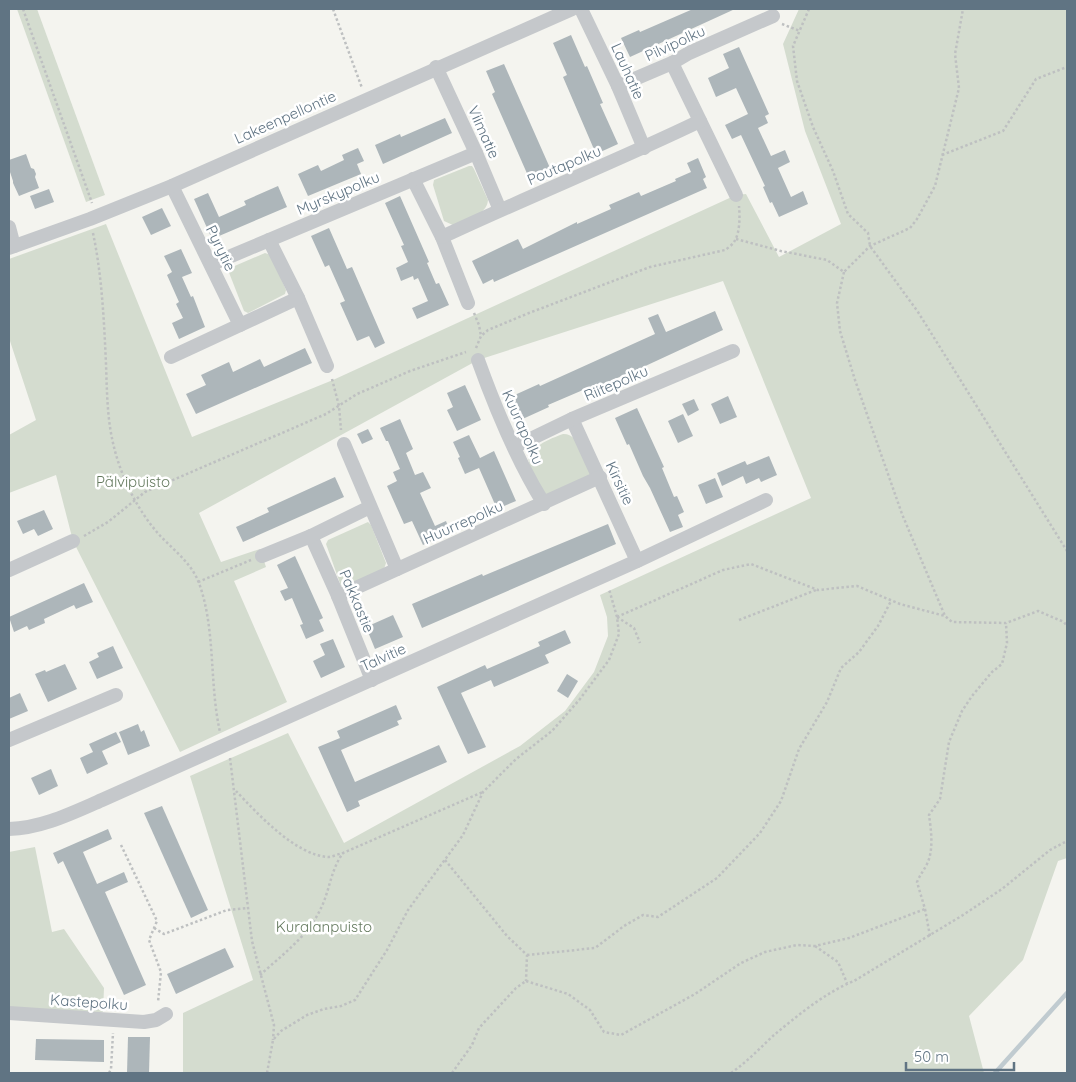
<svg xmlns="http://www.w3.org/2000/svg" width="1076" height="1082" font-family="Quicksand,sans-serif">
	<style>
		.green { fill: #d4dccf }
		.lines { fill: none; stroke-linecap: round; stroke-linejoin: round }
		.stream { stroke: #c0cbd0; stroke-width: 4.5 }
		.building { fill: #adb6ba }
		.path { stroke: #bec0c1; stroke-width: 2.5; stroke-dasharray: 2.5 2.5; stroke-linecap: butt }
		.street { stroke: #c5c8cb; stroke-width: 14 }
		.labels { text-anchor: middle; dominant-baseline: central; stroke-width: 5; stroke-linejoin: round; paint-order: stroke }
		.street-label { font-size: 15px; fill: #607483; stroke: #fff }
		.park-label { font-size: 15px; fill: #657a5f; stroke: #fff }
	</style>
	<rect width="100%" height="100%" fill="#f4f4ef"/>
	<g class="green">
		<path d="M17 9H37L105 195 86 202Z"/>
		<path d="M799 9H1067V858L1058 861 1023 960 969 1016 984 1073H183V1013L253 980 190 776 288 733 344 843 520 746 565 711 594 672 608 636 607 617 600 595 811 498 723 281 478 360 199 513 221 562 260 549 266 567 234 581 287 702 180 752 73 541 56 475 9 493V435L36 420 9 338V259L106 224 192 437 333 380 736 195 746 194 779 257 841 224 805 131 783 44Z"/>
		<path d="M469 166H472L474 169 488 200C487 215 466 220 455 226L444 221 433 185 434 180Z"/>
		<path d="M265 253 271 255 286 290 285 294 248 313 244 311 228 270 230 268Z"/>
		<path d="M563 434C580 433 586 462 591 475L547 496 544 492C539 483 531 473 529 463 525 448 552 438 563 434Z"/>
		<path d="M368 522 371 525 386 563 384 569 343 587 341 586 326 544 328 540Z"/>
		<path d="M35 847 52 932 64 929 104 988 103 1012 9 1010V852Z"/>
	</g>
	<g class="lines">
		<path class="stream" d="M995 1073 1067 993"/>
	</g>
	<g class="building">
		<path d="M693 9H735L630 57 621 38 639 30 640 32Z"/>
		<path d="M571 35 585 67 587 66 603 103 600 104 618 144 596 154 563 77 567 75 553 43Z"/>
		<path d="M739 47 769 114 765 116 768 123 758 128 771 156 785 150 790 162 778 168 791 197 803 191 808 204 779 217 772 202 770 203 763 187 765 186 741 135 732 139 725 125 748 114 736 88 716 97 708 78 729 68 723 54Z"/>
		<path d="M504 64 550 168 529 178 492 94 495 92 486 71Z"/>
		<path d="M445 118 452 133 383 164 375 145 400 134 401 137Z"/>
		<path d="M358 148 364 161 357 164 361 174 308 196 298 174 318 165 321 171 344 160 342 155Z"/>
		<path d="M26 154 31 168 34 169 36 174 35 177 39 188 19 196 13 183V181L9 169V160Z"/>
		<path d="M698 158 706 177 703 179 707 188 494 282 493 279 483 284 472 261 518 239 523 249 577 222V224L611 209 609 205 639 192 641 196 676 181 675 179 691 172 687 163Z"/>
		<path d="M278 186 287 207 212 239 194 199 208 193 219 217 246 205 244 201Z"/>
		<path d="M49 189 54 202 35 209 30 196Z"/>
		<path d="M400 196 429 262 427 263 436 284 439 283 449 305 417 319 412 308 428 301 418 278 414 280 413 276 401 281 396 268 408 262 401 246 404 245 385 203Z"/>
		<path d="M162 208 171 226 151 235 142 217Z"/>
		<path d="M329 228 347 269 352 267 385 343 375 348 369 336 357 341 340 303 345 301 329 265 325 267 311 236Z"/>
		<path d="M181 249 192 273 182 277 191 297 193 296 205 327 179 339 172 323 183 318 176 304 179 302 167 275 172 272 164 256Z"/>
		<path d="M715 311 723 330 641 368 598 386 597 384 548 405 549 407 516 422 506 399 539 384 540 386 655 334 648 318 658 314 666 332Z"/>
		<path d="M305 348 312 363 196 414 186 394 206 385 201 375 229 362 233 372 260 359 264 367Z"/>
		<path d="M465 385 481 420 457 431 447 410 453 407 447 393Z"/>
		<path d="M728 396 737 417 720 424 711 404Z"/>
		<path d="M694 399 699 410 688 416 682 404Z"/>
		<path d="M637 408 664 467 662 468 674 497 677 496 684 512 678 515 683 527 670 532 650 488 643 476 629 444 627 445 615 418Z"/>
		<path d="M683 414 693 436 678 443 668 421Z"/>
		<path d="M400 419 413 449 406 453 415 475 423 472 431 488 420 493 435 526 446 521 450 532 423 545 412 521 404 524 387 486 397 481 393 472 400 469 388 441H386L380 428Z"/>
		<path d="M368 429 373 439 362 444 357 434Z"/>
		<path d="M469 435 480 458 494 451 516 501 497 509 479 468 465 474 458 458 460 457 453 442Z"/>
		<path d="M769 456 777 475 761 482 759 478 746 484 743 476 722 486 717 473 745 461 747 465Z"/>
		<path d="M335 477 344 497 243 542 236 527 269 512 267 508Z"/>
		<path d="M715 478 723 497 706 504 698 485Z"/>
		<path d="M44 510 53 529 38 536 34 529 23 534 17 521Z"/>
		<path d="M608 524 616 544 422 628 412 604 482 574 483 576Z"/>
		<path d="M295 556 323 618 319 620 324 631 306 639 300 625 303 624 292 598 285 601 280 591 288 588 277 565Z"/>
		<path d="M84 583 93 602 76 609 74 605 44 619 45 623 29 630 27 626 14 632 9 617Z"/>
		<path d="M393 615 403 637 375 649 366 627Z"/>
		<path d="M565 630 571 643 545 655 549 663 494 687 491 680 461 693 486 747 468 754 437 687 485 665 487 669 540 646 538 642Z"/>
		<path d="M333 639 345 667 321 678 313 661 325 655 320 644Z"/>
		<path d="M113 646 123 668 97 679 89 662 99 657 97 653Z"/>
		<path d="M65 664 77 689 48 702 35 674 45 670 46 672Z"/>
		<path d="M567 674 578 681 568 698 557 691Z"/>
		<path d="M20 693 28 711 9 719V698Z"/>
		<path d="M396 705 402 719 397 721 399 725 341 750 355 782 439 745 447 762 358 801 360 806 347 812 318 747 340 738 337 731Z"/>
		<path d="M138 724 141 732 144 730 150 746 128 755 119 732Z"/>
		<path d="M116 732 121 742 102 751 108 764 87 774 80 758 93 752 89 744Z"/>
		<path d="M51 769 58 786 39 795 31 778Z"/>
		<path d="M162 806 208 910 191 918 144 813Z"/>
		<path d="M108 829 112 839 83 852 97 884 124 872 128 882 105 892 146 985 124 995 63 861 58 864 53 853Z"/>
		<path d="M225 948 234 967 176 994 167 974Z"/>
		<path d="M128 1037H150L149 1073H127Z"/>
		<path d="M36 1039 104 1040V1062L35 1060Z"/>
	</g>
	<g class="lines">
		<g class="path">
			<path d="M23 9 92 203"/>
			<path d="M333 9 362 88"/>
			<path d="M809 9 793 46 797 81 813 127 833 171 848 214 868 233 870 246 918 312 1067 551"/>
			<path d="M782 24 800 31"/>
			<path d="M942 155 1003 131 1036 79 1067 67"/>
			<path d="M93 233C102 276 104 320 106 364 107 391 107 417 113 443 120 474 135 506 156 531 170 548 190 560 199 583 216 630 209 683 220 732"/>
			<path d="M736 239 781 251 827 260 844 272 870 246 910 228 917 219 935 186 959 88 955 54 963 9"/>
			<path d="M844 272 837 303 840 331 855 380 902 514 945 616 952 622 1006 623 1038 611 1064 622 1067 626"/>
			<path d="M474 313 479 325 481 336"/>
			<path d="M476 348 481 336 488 330 529 313 650 267 725 250C728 248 732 245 734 242 740 233 740 217 739 206"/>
			<path d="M332 379 339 406 341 430"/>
			<path d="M84 536 108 522 145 492 326 414 357 394 410 371 466 352"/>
			<path d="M198 582 251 560"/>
			<path d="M617 617 723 570 751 564 818 590 857 586 900 604 945 616"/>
			<path d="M617 617 634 628 640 643"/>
			<path d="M739 620 816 590"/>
			<path d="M230 758 252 941 274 1025 273 1040"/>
			<path d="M236 791C257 813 295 855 328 857 332 857 338 854 343 853L483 792"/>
			<path d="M121 845 157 921 149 940 161 972 158 1002"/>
			<path d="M445 860 507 936 527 955 526 981"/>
			<path d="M154 928 164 934 227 910 247 908"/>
			<path d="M930 936 925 909 917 882C920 875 924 870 927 864 934 850 931 829 929 815L940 799 949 742 962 711 972 696 992 672 1002 664 1007 643 1006 623"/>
			<path d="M815 946 838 962 847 983"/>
			<path d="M527 955 595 948 624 926 643 915 658 917 717 878 760 833 781 801 799 749 827 702 841 668 859 652 878 626 891 601"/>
			<path d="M260 975C281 956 308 936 320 910 330 891 330 871 343 853"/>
			<path d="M526 981 568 994 590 1010 604 1032 621 1035 695 994 741 963 765 952 797 945 815 946 849 938 925 909"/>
			<path d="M109 1073 111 1069 113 1033"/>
			<path d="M267 1073 273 1040 281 1031 307 1015 324 1009 341 1006 355 1000 387 950 408 910 463 835 483 792 516 759 552 731 580 699 609 660 619 634 617 617 609 589"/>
			<path d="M452 1073 472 1045 479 1028 516 988 526 981"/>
			<path d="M731 1073C747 1062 760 1048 774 1035 797 1016 826 992 854 981L963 915 1002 889 1050 850 1067 841"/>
		</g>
		<g class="street">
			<path d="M581 9 618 86 644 148"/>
			<path d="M672 63 736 195"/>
			<path d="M436 67 476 153 500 210"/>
			<path d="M618 86 672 63 689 53 773 16"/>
			<path d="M413 179 442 237 468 303"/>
			<path d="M172 186 240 325"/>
			<path d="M9 227 14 246"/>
			<path d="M442 237C527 197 615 162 700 121"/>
			<path d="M269 240 298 298 327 366"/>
			<path d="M9 248 90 219 172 186 572 9"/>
			<path d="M212 264 476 153"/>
			<path d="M171 357 298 298"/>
			<path d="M478 360C496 410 516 459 544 504"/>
			<path d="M572 419 637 561"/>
			<path d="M344 444 397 569"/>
			<path d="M514 447 572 419 733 351"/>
			<path d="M311 536 338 596 372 680"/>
			<path d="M262 556 311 536 370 507"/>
			<path d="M9 570 73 541"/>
			<path d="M338 596 600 477"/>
			<path d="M9 740 116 695"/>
			<path d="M9 829C42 828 72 813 102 800L637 561 766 500"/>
			<path d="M9 1013 144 1022 156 1020 166 1014"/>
		</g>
	</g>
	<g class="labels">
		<g class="street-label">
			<text transform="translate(675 43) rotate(-25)">Pilvipolku</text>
			<text transform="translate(628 71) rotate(66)">Lauhatie</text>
			<text transform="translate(285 117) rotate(-24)">Lakeenpellontie</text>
			<text transform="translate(484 132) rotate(66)">Viimatie</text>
			<text transform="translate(564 165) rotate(-23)">Poutapolku</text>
			<text transform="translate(338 193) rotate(-23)">Myrskypolku</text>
			<text transform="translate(221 248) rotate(64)">Pyrytie</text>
			<text transform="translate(616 383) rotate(-23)">Riitepolku</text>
			<text transform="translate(523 427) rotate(66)">Kuurapolku</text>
			<text transform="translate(620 483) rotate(65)">Kirsitie</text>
			<text transform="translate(463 522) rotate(-24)">Huurrepolku</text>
			<text transform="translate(357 601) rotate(67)">Pakkastie</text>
			<text transform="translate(383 657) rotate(-24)">Talvitie</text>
			<text transform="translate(89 1002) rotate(4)">Kastepolku</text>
		</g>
		<g class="park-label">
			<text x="133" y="481">Pälvipuisto</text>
			<text x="324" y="926">Kuralanpuisto</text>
		</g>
	</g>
	<rect width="1076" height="1082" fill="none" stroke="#607483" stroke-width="20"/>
	<path d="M906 1062v8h108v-8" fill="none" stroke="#607483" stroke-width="2.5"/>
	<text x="914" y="1062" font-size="15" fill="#607483" stroke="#ffffff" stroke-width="4" paint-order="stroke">50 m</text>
</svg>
